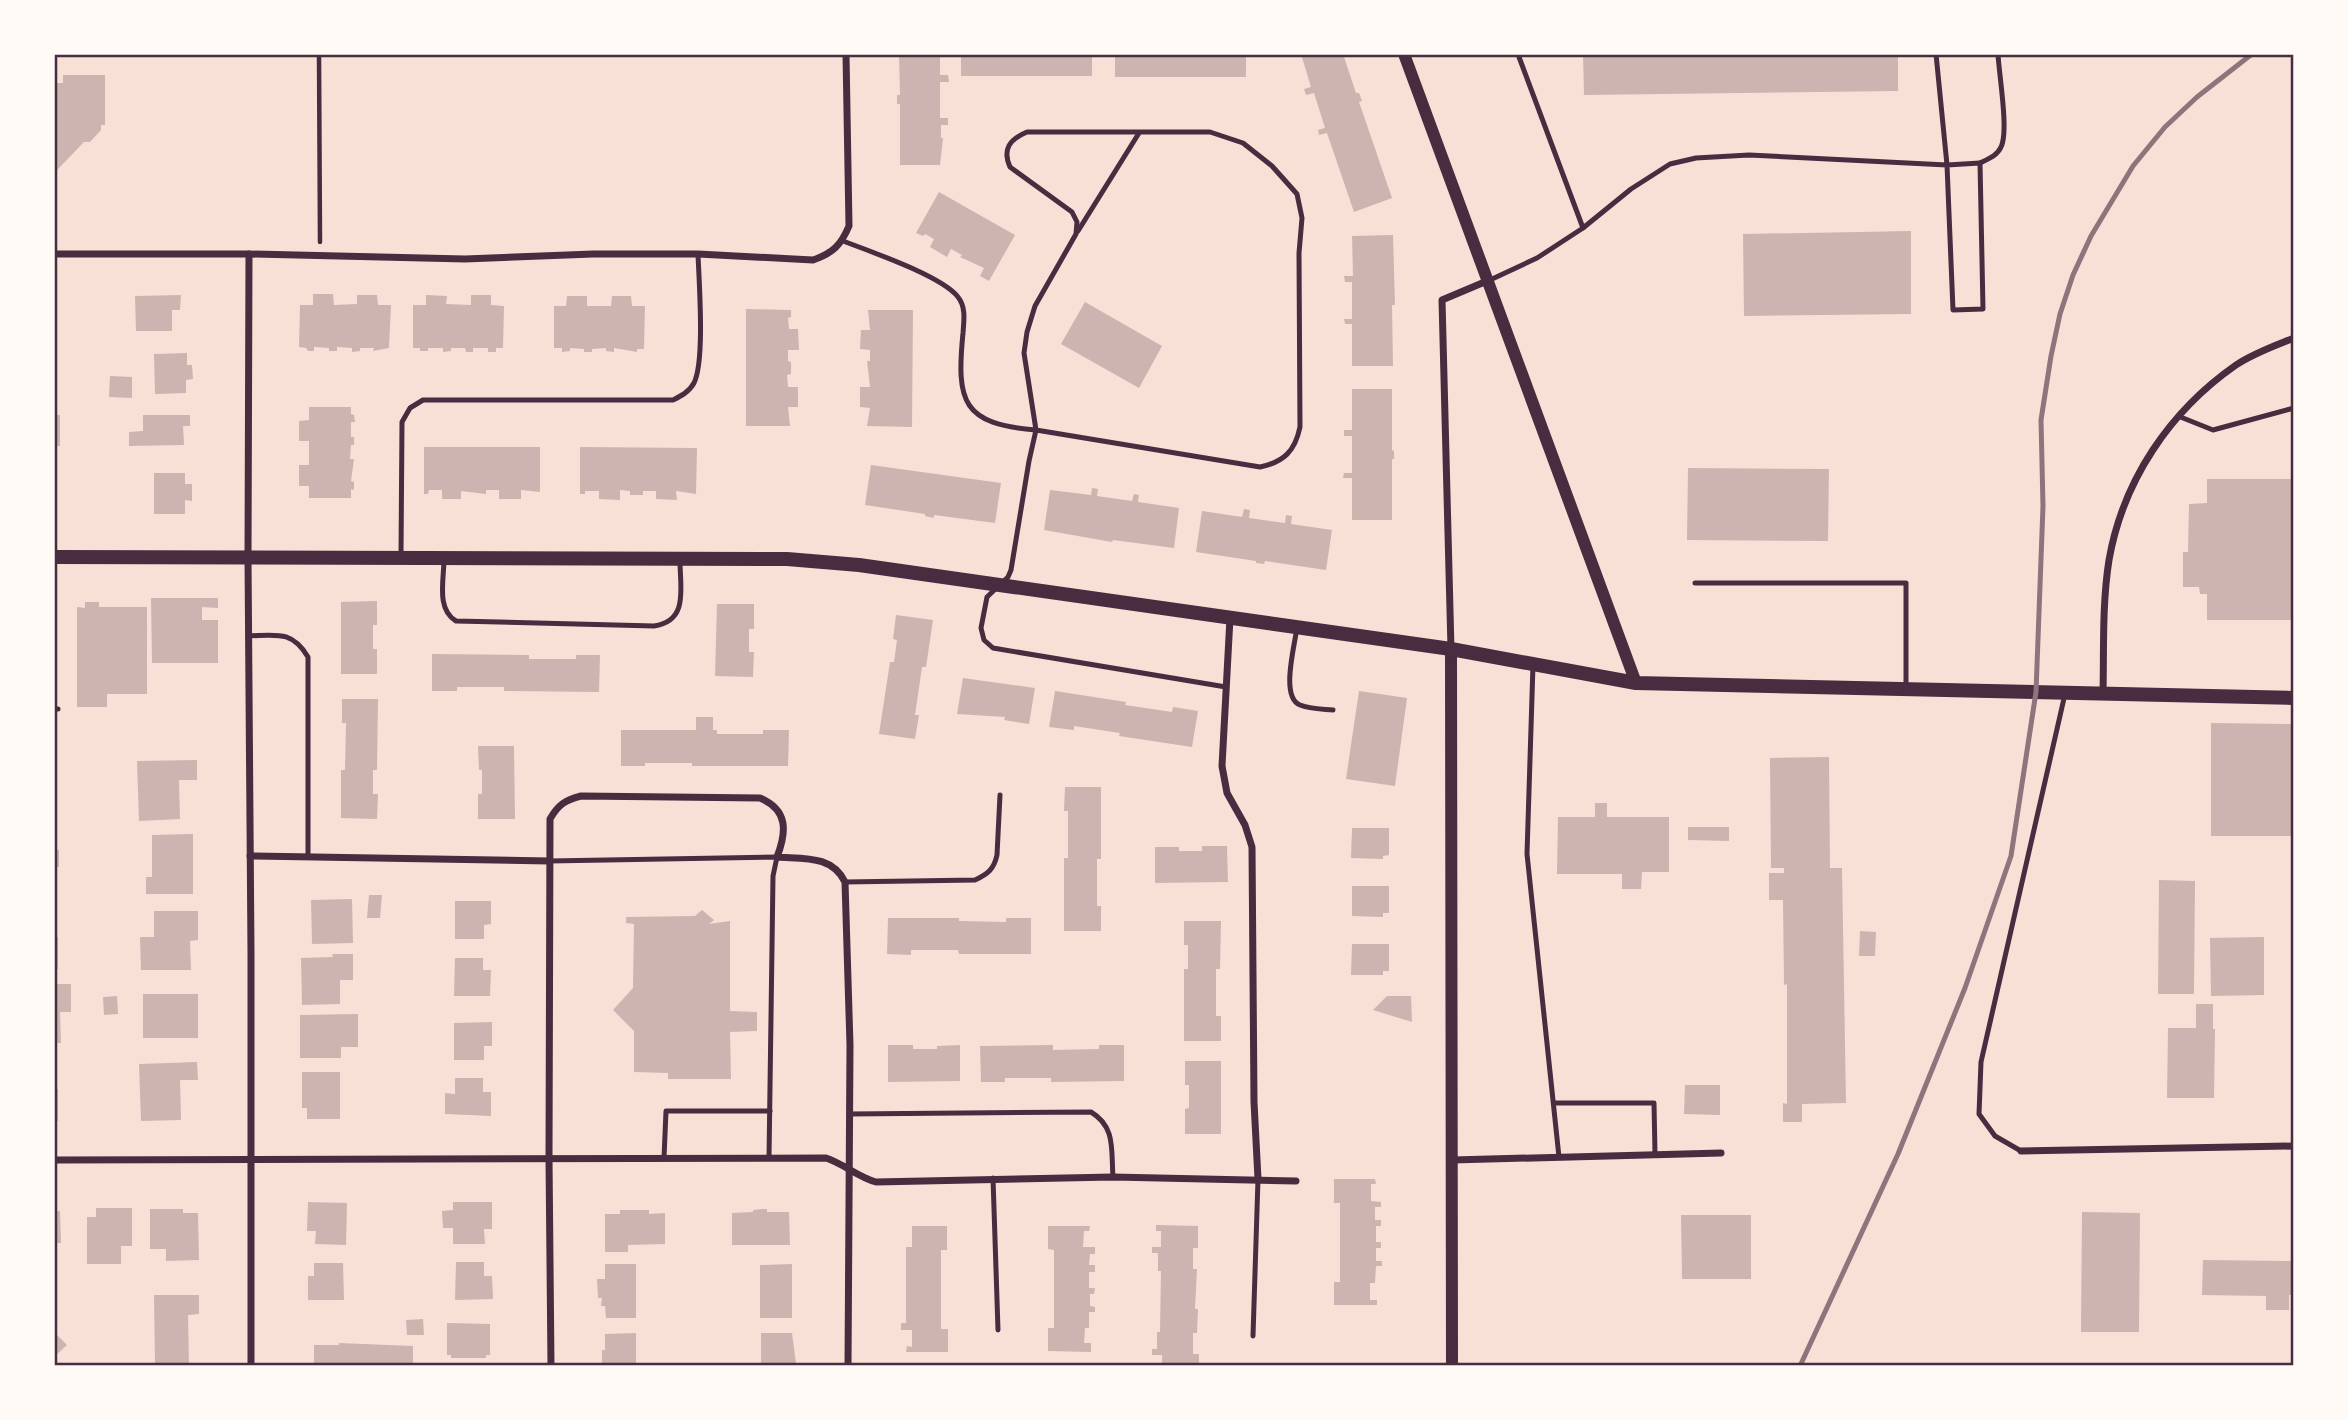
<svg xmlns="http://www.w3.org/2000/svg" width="2348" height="1420" font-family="Ubuntu,sans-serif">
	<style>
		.building { fill: #ccb4b1 }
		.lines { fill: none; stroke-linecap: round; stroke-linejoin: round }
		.path { stroke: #4a2c40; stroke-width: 4.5 }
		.service { stroke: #4a2c40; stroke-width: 5 }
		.minor { stroke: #4a2c40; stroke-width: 7 }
		.tertiary { stroke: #4a2c40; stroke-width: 12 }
		.secondary { stroke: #4a2c40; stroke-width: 14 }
		.rail { stroke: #8f747c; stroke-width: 5 }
		.neatline { fill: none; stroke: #4a2c40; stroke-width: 2.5 }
	</style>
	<rect width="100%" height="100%" fill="#f7e1d7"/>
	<g class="building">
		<path d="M899 54H940V75H948L949 82H940V118H948V125H941V138H943L940 165H900V104H897V95H900Z"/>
		<rect x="961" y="54" width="131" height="22"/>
		<rect x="1115" y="54" width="131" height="23"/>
		<path d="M1301 54H1343L1356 93H1359L1362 101 1359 102 1392 198 1354 212 1327 133 1319 135 1318 130 1325 128 1314 93 1306 95 1304 89 1311 87Z"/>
		<path d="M1583 54H1898V91L1584 95Z"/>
		<path d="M63 75H105V125H101V130L90 142H84L58 169 54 177V83H63Z"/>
		<path d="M939 192 1015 235 989 281 980 276 984 268 960 257 962 255 951 249 947 257 930 247 934 239 925 234 923 236 916 233Z"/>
		<path d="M1911 231V314L1744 316 1743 234Z"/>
		<path d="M1393 235 1395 305H1392L1393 366H1352V324H1345L1344 319H1352V282H1345L1344 276H1353L1352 236Z"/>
		<path d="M313 294H333L334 305 357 304V295H377L378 305H391L389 348 373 351 374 348H360V351L352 352V348L337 347V351H329V348L314 347V351H308L306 348 299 347 300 305H313Z"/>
		<path d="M181 295 180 310H172V331H136L135 296Z"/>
		<path d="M426 295 447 296 446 304 471 305V295H491V305L504 306 503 348H496V352H488V348H473V352H466L465 348H451V351L443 352V348H428V351H420V348H413V305H426Z"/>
		<path d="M567 296H587V306H611L612 296H631L632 306H645L644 349H637V352L614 348V352L606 351V348L592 349V352H584V349L570 348V351L562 352V348H554V306H566Z"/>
		<path d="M1085 302 1162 346 1139 388 1061 344Z"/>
		<path d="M746 309 791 310V317L788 318 789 329H798L799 350H788V361L791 362V374L787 375 788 387H798V407H788L790 426H746Z"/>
		<path d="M868 310H913L912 427 867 426 870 408 860 407V387H870L867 361H870V350L860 349 861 330H870Z"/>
		<path d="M187 353V365H192L193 379 186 380V393L155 394 154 354Z"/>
		<path d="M110 376 132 377V398L109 397Z"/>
		<path d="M1352 389H1392V450L1394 451V459H1392V520H1352V478H1343L1344 473H1352V436H1344V430H1352Z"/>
		<path d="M309 407H351V414L354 415 355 422H351V437H354V445H351L350 459H354L351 481 354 482V490L351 489V498H309V486H299V465H309V441H299V421L309 420Z"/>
		<rect x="54" y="415" width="6" height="31"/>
		<path d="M143 415H190V426H183L184 445 129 446V432L143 431Z"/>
		<path d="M424 447H540V492L521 490V499H499V490H486V494L461 491V499H442V490H429L428 494H424Z"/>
		<path d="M580 447 697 448 696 494 676 491 677 500 656 499V491H643V495H630V491L620 490V500L599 499V491H585V494H580Z"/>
		<path d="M871 465 1001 483 995 523 934 515V518L925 516V514L865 505Z"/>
		<path d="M1688 468 1829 469 1828 541 1687 540Z"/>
		<path d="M154 473H185V484H192V501L185 500V514H154Z"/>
		<path d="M2207 479H2294V620H2207V594H2200L2199 587H2183V552H2188L2189 504 2207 503Z"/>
		<path d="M1092 488 1098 489 1097 496 1132 501 1134 494 1139 495 1138 502 1179 508 1174 548 1113 540 1112 542 1044 530 1050 490 1091 495Z"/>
		<path d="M1244 509 1250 510 1249 518 1285 523 1286 515 1292 516 1291 524 1332 530 1326 570 1265 561 1264 564 1256 563V561L1196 552 1202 511 1242 517Z"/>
		<path d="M151 598H218V608L202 607V620H218V663H152Z"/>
		<path d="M377 601V625H373V649H377V674H341V602Z"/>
		<path d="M85 602H99V607H147V694H107V707H77V607L85 608Z"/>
		<path d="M717 604H754V629H749V652H754L753 677 715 676Z"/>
		<path d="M896 615 933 620 926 667H922L915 715H919L915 739 879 734 890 662H894L897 640 893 639Z"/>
		<path d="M432 654 529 655V659H576V655H600L599 692 504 691V687H457V691H432Z"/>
		<path d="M963 678 1035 688 1029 724 1004 720 1005 717 957 714Z"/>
		<path d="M1055 691 1126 702 1125 705 1172 712 1173 707 1198 711 1192 747 1119 736 1120 733 1074 726V730L1049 727Z"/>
		<path d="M1359 691 1407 698 1395 786 1346 779Z"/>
		<path d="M342 699H378L377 770H373V794H378L377 819 341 818V770H345L346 723H342Z"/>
		<path d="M696 717H713V730H717V734H763V730H789L788 766H692V763H645V766H621V730H696Z"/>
		<path d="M2211 723 2294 724V836H2211Z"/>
		<path d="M478 746H514L515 819H478V794H482V770H479Z"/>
		<path d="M1829 757 1830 868H1842L1846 1103 1802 1104V1122H1783V1103L1787 1104V984L1784 985 1783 900H1769V873H1784V868H1771L1770 758Z"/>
		<path d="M197 760V780H179L180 819 139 821 137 761Z"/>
		<path d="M1065 787H1101V859H1097V906H1101V931H1064V858H1068V811H1064Z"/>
		<path d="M1595 803H1607V817H1669V872H1642L1641 889H1622V874H1557L1558 817H1595Z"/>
		<path d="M1688 827H1729V841L1688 840Z"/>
		<path d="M1352 828H1389V855L1383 856V859L1351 858Z"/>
		<path d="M193 834V894H146V877H152V835Z"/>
		<path d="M1202 846H1227L1228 882 1155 883V847H1179V851H1202Z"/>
		<rect x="54" y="850" width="5" height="17"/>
		<path d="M2159 880 2195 881 2194 994H2158Z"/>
		<path d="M1352 886H1389V913H1383V917L1352 916Z"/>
		<path d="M369 895H382L380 918H367Z"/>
		<path d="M352 899 353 943 312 944 311 900Z"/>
		<path d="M455 901H491V924L484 925V939H455Z"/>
		<path d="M702 910 714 920 709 924 730 921V1011L757 1012V1031L730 1032 731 1079H668V1073L634 1072V1031L613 1010 633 988 634 924 626 923V917L695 916Z"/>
		<path d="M154 911H198V940L190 941 191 970H141L140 937H154Z"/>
		<path d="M888 918H959V921L1006 922V918H1031V954H959L958 950H911V955L887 954Z"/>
		<path d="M1184 921H1221L1220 969H1216V1016H1221V1041H1184V969H1188V945H1184Z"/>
		<path d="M1860 931 1876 932 1875 956H1859Z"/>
		<rect x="54" y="937" width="4" height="32"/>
		<path d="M2264 937V995L2211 996 2210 938Z"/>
		<path d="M1352 944H1389V971H1383V975H1351Z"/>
		<path d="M332 954H353V980H340V1004L302 1005 301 958 333 957Z"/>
		<path d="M455 958H483V970H491L490 996H454Z"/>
		<path d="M54 984H71V1012H60L61 1043H54Z"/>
		<rect x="143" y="994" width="55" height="44"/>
		<path d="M117 996 118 1014 104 1015 103 997Z"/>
		<path d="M1387 996H1411L1412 1022 1373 1010Z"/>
		<path d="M2196 1004H2213V1029H2215L2214 1098H2167L2168 1028H2196Z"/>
		<path d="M358 1014V1047H341V1058H300V1015Z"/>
		<path d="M492 1022V1046H484V1060H454V1023Z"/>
		<path d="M888 1045H913V1049H937V1046L960 1045V1081L888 1082Z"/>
		<path d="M1053 1045V1050L1099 1049V1045H1124V1081L1051 1082V1078H1005V1082H981L980 1046Z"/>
		<path d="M1185 1061H1221V1134H1185V1109L1189 1108V1085H1185Z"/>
		<path d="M197 1062 198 1080H180L181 1120 141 1121 139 1064Z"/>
		<path d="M302 1072H340V1119H307V1108H302Z"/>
		<path d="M455 1078H483V1092H491V1116L445 1114V1093L455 1094Z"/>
		<path d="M1685 1085H1720V1115L1684 1114Z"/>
		<rect x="54" y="1089" width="4" height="32"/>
		<path d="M1334 1179H1375L1376 1184H1371V1201L1381 1202V1207H1375V1220H1381V1226H1376V1242H1381V1248H1376V1261H1382V1266H1376L1375 1283H1370V1300H1377V1305H1334V1282H1340V1203H1334Z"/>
		<path d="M308 1202 347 1203 346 1245 315 1244 316 1231H307Z"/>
		<path d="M453 1202H492V1229H484L485 1244H453V1228H443L442 1211 453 1210Z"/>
		<path d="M96 1208H132V1246H121V1264H87V1217H96Z"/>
		<path d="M150 1209H183V1213H198L199 1260 166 1261V1249H150Z"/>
		<path d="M763 1209H767V1212H789L790 1245H732V1213L753 1212V1210Z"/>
		<path d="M620 1210H649V1214L665 1213V1244L628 1245V1252H605V1214H620Z"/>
		<path d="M54 1211H60L61 1243H54Z"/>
		<path d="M2082 1212 2140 1213 2139 1332H2081Z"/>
		<path d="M1681 1215H1751V1279H1682Z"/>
		<path d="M1156 1225 1198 1226V1248H1193V1269H1197L1195 1309H1198L1197 1333H1193V1354H1199V1366H1162V1355H1152V1349H1157V1332H1160L1161 1271H1158V1253H1152V1247H1161V1231H1156Z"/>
		<path d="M912 1226H947V1250H941V1329H948V1352H906L907 1346 912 1347V1330H901V1323H906V1247H912Z"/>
		<path d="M1048 1226H1090L1089 1231H1084L1083 1247H1095V1254H1090L1089 1265H1095V1272H1089V1288H1095L1094 1294H1090V1306L1095 1307V1312H1089V1328H1085L1084 1343H1091V1352L1048 1351V1328H1054V1250L1048 1249Z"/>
		<path d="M2203 1260 2294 1261V1295H2289V1310H2266V1296L2202 1295Z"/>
		<path d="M456 1262H484V1276H492L493 1299 455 1300Z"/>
		<path d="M314 1263H343L344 1300H308V1276H314Z"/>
		<path d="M605 1264H636V1318H606L605 1306H601L602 1298H598L597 1279H605Z"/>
		<path d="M792 1264V1318H760V1265Z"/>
		<path d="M154 1295H199V1314L188 1315 189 1366H155Z"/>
		<path d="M423 1319 424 1335H407L406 1320Z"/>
		<path d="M447 1323 490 1324V1355H486V1358H451V1355H447Z"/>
		<path d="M54 1332 67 1345 54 1357Z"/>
		<path d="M636 1333V1366H602V1350H605V1334Z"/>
		<path d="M761 1333H792L796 1364 761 1366Z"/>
		<path d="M339 1343 413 1346V1366H314V1345H339Z"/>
	</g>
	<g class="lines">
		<path class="path" d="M319 54 320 242"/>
		<g class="service">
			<path d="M1519 57 1583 228"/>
			<path d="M1980 163C1988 159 1997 156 2001 147 2009 131 1999 75 1998 54"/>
			<path d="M1078 231 1139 133"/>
			<path d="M843 241C869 251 942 276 958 297 966 307 964 320 963 333 956 403 963 424 1036 430L1024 353 1027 332 1035 306 1076 234 1077 222 1072 212 1010 167C1002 149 1010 139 1027 132H1210L1243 143 1272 166 1297 194 1302 218 1299 253 1300 427C1295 451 1284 462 1260 467L1036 430 1029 461 1011 570 1008 577 987 597 981 628 984 640 993 648 1226 687"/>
			<path d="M1490 280 1537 258 1583 228 1631 189 1670 164 1696 158 1749 155 1947 165 1980 163 1983 309 1953 310 1947 165 1936 54"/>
			<path d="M2178 416 2213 430 2294 408"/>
			<path d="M401 555 402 422 410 408 423 400H673C681 396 689 392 694 383 705 361 699 282 698 254"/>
			<path d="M444 559C444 580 436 609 456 621L654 626C689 621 680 588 680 561"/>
			<path d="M1695 583H1906V689"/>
			<path d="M1297 627C1295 645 1280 697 1300 705 1309 709 1323 709 1333 710"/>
			<path d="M248 636C276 635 292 630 308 657V857"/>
			<path d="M1533 665 1527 854 1559 1157"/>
			<path d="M54 709H58"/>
			<path d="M549 861 777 857 773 876 769 1158"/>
			<path d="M845 882 975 880C988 874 994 869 997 855L1000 795"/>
			<path d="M1555 1103H1654L1655 1154"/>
			<path d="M849 1114 1091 1112C1116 1127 1111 1150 1113 1177"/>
			<path d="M2021 1151 1995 1136 1979 1114 1981 1062 2065 694"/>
			<path d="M664 1158 666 1111H770"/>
			<path d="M993 1178 998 1330"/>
			<path d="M1253 1336 1258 1179"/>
		</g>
		<g class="minor">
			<path d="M54 254H249L465 259 593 254H698L813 260C833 253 841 245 849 226L846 54"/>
			<path d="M249 254 248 558 251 954V1366"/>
			<path d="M1230 618 1222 766 1227 793 1245 825 1252 847 1254 1102 1258 1179"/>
			<path d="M1451 649 1442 300 1487 281"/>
			<path d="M2103 693C2104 650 2102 604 2109 560 2123 480 2170 411 2236 365 2254 353 2274 346 2294 338"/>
			<path d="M250 856 549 861"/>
			<path d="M2021 1151 2294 1146"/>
			<path d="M54 1160 826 1158C844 1164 858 1177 876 1182L1113 1177 1296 1181"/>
			<path d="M1452 1160 1721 1153"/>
			<path d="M551 1366 549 1158 550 819C558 805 565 800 581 796L760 798C788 810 787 831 777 857 804 859 832 855 845 882L850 1045 848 1366"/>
		</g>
		<g class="tertiary">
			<path d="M1404 54 1636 683"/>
			<path d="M1451 649 1452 1366"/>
		</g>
		<path class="secondary" d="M54 557 787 559 859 565 1451 649 1636 683 2294 698"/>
		<path class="rail" d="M1800 1366 1898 1154 1965 988 2011 856 2036 692 2043 506 2041 420 2051 356 2060 314 2073 275 2091 236 2133 166 2165 127 2197 97 2252 54"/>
	</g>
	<rect width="2348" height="1420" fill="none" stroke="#fffaf5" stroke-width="112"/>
	<rect x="56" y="56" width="2236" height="1308" class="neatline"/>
</svg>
